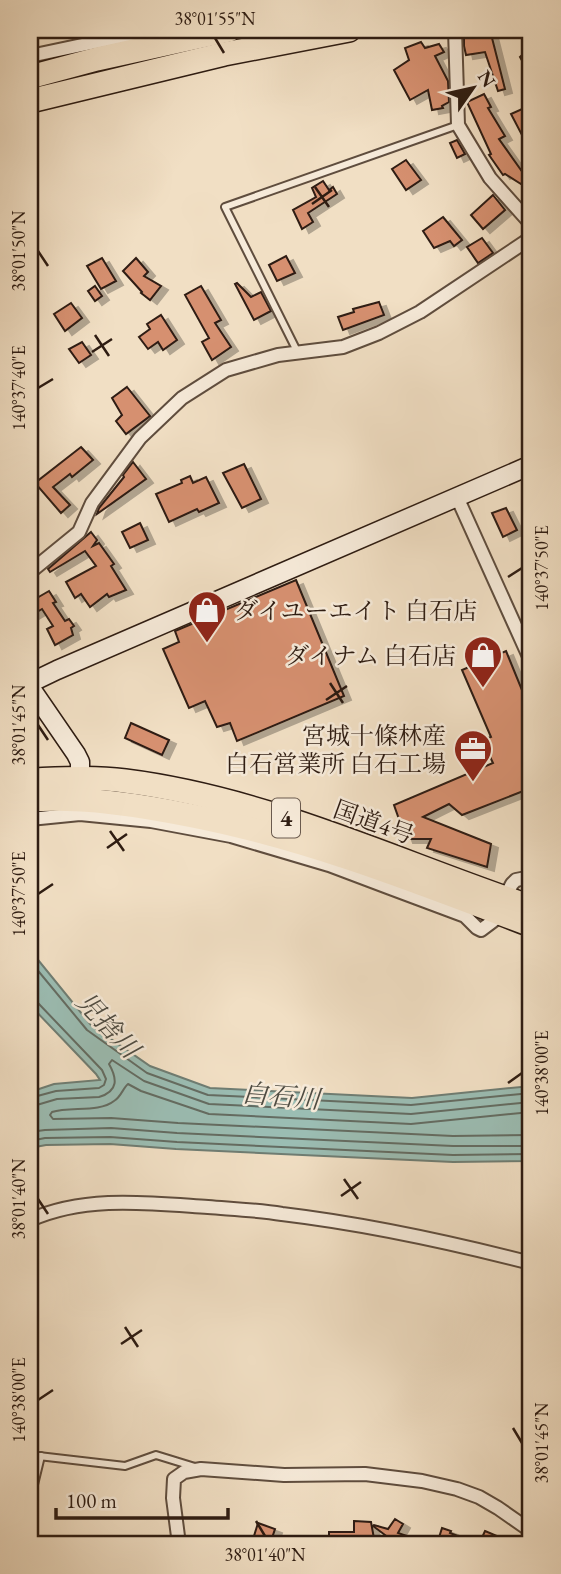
<svg xmlns="http://www.w3.org/2000/svg" width="561" height="1574" font-family="'EB Garamond','Noto Serif JP',serif">
	<style>
		.water { fill: #9bbdb3; stroke: #6f7d73; stroke-width: 2 }
		.lines { fill: none; stroke-linecap: round; stroke-linejoin: round }
		.shore { stroke: #646c62; stroke-width: 2 }
		.building { fill: #d69070; stroke: #2e1c12; stroke-width: 2; filter: url(#shadow) }
		.lane-casing { stroke: #5f4d3e; stroke-width: 10 }
		.street-casing { stroke: #5f4d3e; stroke-width: 16 }
		.secondary-casing { stroke: #2e1c12; stroke-width: 21 }
		.highway-casing { stroke: #2e1c12; stroke-width: 26 }
		.lane { stroke: #f6ead9; stroke-width: 6 }
		.street { stroke: #f6ead9; stroke-width: 12 }
		.secondary { stroke: #f6ead9; stroke-width: 18 }
		.highway { stroke: #f1dfc4; stroke-width: 23 }
		.ticks { fill: none; stroke: #2e1c12; stroke-width: 2.5 }
		.labels { text-anchor: middle; dominant-baseline: central; stroke-width: 5; stroke-linejoin: round; paint-order: stroke }
		.shield { fill: #f6ead9; stroke: #6a5a4e; stroke-width: 2 }
		.shield-label { font-size: 23px; font-weight: bold; fill: #2e1c12 }
		.poi-label { font-size: 24px; fill: #2e1c12; stroke: #f6ead9; text-anchor: end }
		.street-label { font-size: 24px; fill: #2e1c12; stroke: #f6ead9 }
		.water-label { font-size: 26px; font-style: italic; fill: #4f4c42; stroke: #f6ead9 }
		.neatline { fill: none; stroke: #2e1c12; stroke-width: 2.5 }
		.ticks-label { font-size: 18px; text-anchor: middle; fill: #2e1c12 }
	</style>
	<defs>
		<filter id="shadow"><feDropShadow dx="7" dy="4" stdDeviation="0" flood-color="#0004"/></filter>
	</defs>
	<rect width="100%" height="100%" fill="#f1dfc4"/>
	<filter id="stains"><feTurbulence type="fractalNoise" baseFrequency=".00286" numOctaves="4"/><feColorMatrix values="0 0 0 0 .2 0 0 0 0 .09 0 0 0 0 .02 0 0 0 .5 -.17"/></filter>
	<radialGradient id="worn" r=".72"><stop offset=".6" stop-color="#630" stop-opacity="0"/><stop offset="1" stop-color="#630" stop-opacity=".3"/></radialGradient>
	<path class="water" d="M30 950 91 1025 150 1066 210 1088 412 1098 531 1086V1161L453 1162 176 1149 110 1144 46 1145 30 1148V1092L54 1084 100 1080 96 1074 30 1005Z"/>
	<g class="lines">
		<g class="shore">
			<path d="M30 961 87 1030 147 1073 208 1095 411 1105 531 1093"/>
			<path d="M30 1001 38 1003 102 1070 106 1079 104 1085 99 1088 56 1091 30 1098"/>
			<path d="M30 1107 57 1099 99 1097C119 1091 117 1078 109 1064L112 1060 144 1081 209 1104 411 1114 531 1102"/>
			<path d="M531 1112 411 1124 209 1114 141 1091 128 1084C123 1088 121 1097 114 1101 99 1113 70 1106 52 1112L50 1115 53 1119 111 1118 178 1123 453 1136 531 1135"/>
			<path d="M30 1132 45 1130 111 1128 177 1133 453 1146H531"/>
			<path d="M30 1141 45 1138 110 1137 177 1142 453 1155 531 1154"/>
		</g>
	</g>
	<g class="building">
		<path d="M491 34 505 89 498 91 485 52 466 55 464 46V37Z"/>
		<path d="M421 42 425 48 439 44 444 52 435 56 448 81 449 102 442 106 443 108 432 110 428 90 410 100 394 70 409 60 405 48Z"/>
		<path d="M531 47V77L520 57Z"/>
		<path d="M484 94 491 107 488 108 505 136 499 139 521 170 523 166 529 176 521 184 505 174 503 175 489 155 491 154 467 102Z"/>
		<path d="M531 105V133L523 137 511 114Z"/>
		<path d="M457 140 465 154 457 158 450 143Z"/>
		<path d="M406 160 421 180 406 190 392 169Z"/>
		<path d="M323 181 329 190 333 187 337 194 308 213 313 222 302 229 293 210 316 197 312 188Z"/>
		<path d="M493 195 505 210 483 229 471 215Z"/>
		<path d="M443 217 462 240 454 246 450 241 434 248 423 231Z"/>
		<path d="M482 238 493 253 478 263 467 247Z"/>
		<path d="M286 256 295 273 277 281 269 265Z"/>
		<path d="M102 258 116 281 101 289 87 266Z"/>
		<path d="M136 258 148 272 144 276 161 286 150 300 141 293 142 292 123 271Z"/>
		<path d="M237 283 251 297 261 292 271 311 254 320 235 284Z"/>
		<path d="M95 286 102 296 95 301 88 291Z"/>
		<path d="M201 286 221 320 215 323 231 347 212 360 202 342 209 338 185 295Z"/>
		<path d="M379 302 384 315 343 330 338 317 354 312 353 309Z"/>
		<path d="M71 303 82 318 65 331 54 314Z"/>
		<path d="M161 315 177 340 163 350 158 342 148 349 139 337 150 329 147 324Z"/>
		<path d="M82 342 91 355 79 363 69 349Z"/>
		<path d="M127 387 150 416 126 434 116 421 122 415 112 398Z"/>
		<path d="M81 447 93 460 72 477 70 474 53 487 70 505 61 513 35 483Z"/>
		<path d="M133 462 146 479 97 514 99 508 124 477 123 475Z"/>
		<path d="M244 464 261 499 242 508 223 473Z"/>
		<path d="M190 476 193 483 206 477 219 503 199 512 197 509 169 522 156 494 182 483 181 480Z"/>
		<path d="M506 508 517 530 503 537 492 513Z"/>
		<path d="M140 523 148 540 130 548 122 532Z"/>
		<path d="M91 532 97 540 93 546 99 543 114 564 111 566 126 590 109 597 107 594 90 607 81 594 75 598 66 582 96 566 85 551 50 572 48 569Z"/>
		<path d="M296 580 344 696 237 741 230 723 217 727 205 701 189 708 163 649 179 642 175 631Z"/>
		<path d="M49 591 56 602 53 603 65 621 69 619 74 626 71 628 73 635 55 645 47 629 53 626 42 609 30 616V602Z"/>
		<path d="M506 651 531 712V788L462 815 449 804 423 817 491 844 487 867 427 848 431 839H406L394 805 493 763 482 740 491 737 462 670Z"/>
		<path d="M131 723 169 740 162 755 125 738Z"/>
		<path d="M395 1519 403 1524 398 1533 427 1543V1544H397L373 1526 374 1525 388 1529Z"/>
		<path d="M354 1521 371 1522 375 1544H329V1532H354Z"/>
		<path d="M258 1523 275 1529 271 1541 254 1536Z"/>
		<path d="M442 1528 451 1531 450 1533 478 1544H437Z"/>
		<path d="M485 1531 516 1544H479Z"/>
	</g>
	<g class="lines">
		<defs>
			<g id="lane">
				<path d="M298 353 225 207 458 125"/>
				<path d="M30 1455 125 1466 156 1455 195 1467"/>
				<path d="M30 1501 41 1456"/>
			</g>
			<g id="street">
				<path d="M455 30 458 125 490 178 531 224"/>
				<path d="M30 56 153 30"/>
				<path d="M457 497 531 661"/>
				<path d="M30 572 79 532 92 503 140 438 182 398 226 370 278 355 343 347 379 333 420 312 531 238"/>
				<path d="M30 819 80 814 151 821 231 836 329 865 390 888 465 916 477 928 481 930 493 921 512 884 516 880 531 877"/>
				<path d="M30 1220C85 1195 149 1203 208 1207 232 1209 257 1210 282 1214 366 1224 449 1242 531 1263"/>
				<path d="M179 1544 173 1498 174 1479 184 1472 201 1469 284 1475 365 1474 422 1481 457 1489 479 1497 498 1508 531 1531"/>
			</g>
			<g id="secondary">
				<path d="M30 683 57 670 531 465"/>
				<path d="M30 687 76 754 80 762V789"/>
			</g>
			<g id="highway">
				<path d="M30 77 97 59 229 30"/>
				<path d="M30 101 224 54 349 30"/>
				<path d="M30 780C61 779 94 777 125 781 268 799 397 862 531 907"/>
				<path d="M30 800C85 797 139 805 193 816 310 839 420 883 531 925"/>
			</g>
		</defs>
		<use href="#lane" class="lane-casing"/>
		<use href="#street" class="street-casing"/>
		<use href="#secondary" class="secondary-casing"/>
		<use href="#highway" class="highway-casing"/>
		<use href="#lane" class="lane"/>
		<use href="#street" class="street"/>
		<use href="#secondary" class="secondary"/>
		<use href="#highway" class="highway"/>
	</g>
	<path class="ticks" d="M215 38 224 53M315 187 329 207M312 204 332 190M38 251 48 266M95 335 109 356M92 352 112 339M38 388 53 379M508 577 522 568M330 683 343 703M326 700 347 686M38 725 48 740M110 831 124 851M107 848 127 834M38 894 53 884M508 1083 522 1073M344 1179 358 1199M341 1196 361 1182M38 1199 48 1214M125 1327 138 1347M121 1344 142 1330M38 1400 53 1390M513 1428 522 1443M256 1521 265 1536"/>
	<defs>
		<symbol id="shop-pin" viewBox="-11 -11 22 30"><path d="M0 17L-7.5 6A9.5 9.5 0 1 1 7.5 6Z" fill="#8f2418" stroke="#f6ead9"/><path d="M-5-2.5h2.3a2.7 3.5 0 0 1 5.4 0H5L5.5 6h-11ZM-1.5-2.5h3a1.5 2.3 0 0 0-3 0Z" fill="#fff"/></symbol>
		<symbol id="office-pin" viewBox="-11 -11 22 30"><path d="M0 17L-7.5 6A9.5 9.5 0 1 1 7.5 6Z" fill="#8f2418" stroke="#f6ead9"/><path d="M-6-3h4V-5.5h4V-3h4V5H-6ZM-1-4.5V-3h2v-1.5ZM-6 0V1H6V0Z" fill="#fff"/></symbol>
	</defs>
	<g fill-rule="evenodd">
		<use href="#shop-pin" x="185" y="588" width="44" height="60"/>
		<use href="#shop-pin" x="461" y="633" width="44" height="60"/>
		<use href="#office-pin" x="451" y="727" width="44" height="60"/>
	</g>
	<g class="labels">
		<rect class="shield" x="272" y="798.5" width="28" height="39" rx="5"/>
		<g class="shield-label">
			<text x="286" y="818">4</text>
		</g>
		<g class="poi-label">
			<text x="234" y="610" text-anchor="start">ダイユーエイト 白石店</text>
			<text x="456" y="655">ダイナム 白石店</text>
			<text x="446" y="735">宮城十條林産<tspan x="446" dy="28">白石営業所 白石工場</tspan></text>
		</g>
		<g class="street-label">
			<text transform="translate(374 822) rotate(20)">国道4号</text>
		</g>
		<g class="water-label">
			<text transform="translate(108 1025) rotate(47)">児捨川</text>
			<text transform="translate(281 1096) rotate(5)">白石川</text>
		</g>
	</g>
	<rect width="561" height="1574" fill="none" stroke="#f1dfc4" stroke-width="77"/>
	<g transform="translate(473 88) rotate(56)" stroke="#f6ead9" stroke-width="5" paint-order="stroke">
	<path d="M0-5L12 26L0 18L-12 26Z" fill="#2e1c12"/>
	<text y="-10" font-size="19" font-weight="bold" text-anchor="middle" fill="#2e1c12">N</text>
	</g>
	<path d="M56 1508v10h172v-10" fill="none" stroke="#2e1c12" stroke-width="3.5"/>
	<text x="66" y="1508" font-size="21" fill="#2e1c12" stroke="#f6ead9" stroke-width="5" paint-order="stroke">100 m</text>
	<rect x="38" y="38" width="484" height="1498" class="neatline"/>
	<g class="ticks-label">
		<text x="215" y="25">38°01'55"N</text>
		<text transform="translate(19 251) rotate(-90)" y="6">38°01'50"N</text>
		<text transform="translate(19 388) rotate(-90)" y="6">140°37'40"E</text>
		<text transform="translate(542 568) rotate(-90)" y="6">140°37'50"E</text>
		<text transform="translate(19 725) rotate(-90)" y="6">38°01'45"N</text>
		<text transform="translate(19 894) rotate(-90)" y="6">140°37'50"E</text>
		<text transform="translate(542 1073) rotate(-90)" y="6">140°38'00"E</text>
		<text transform="translate(19 1199) rotate(-90)" y="6">38°01'40"N</text>
		<text transform="translate(19 1400) rotate(-90)" y="6">140°38'00"E</text>
		<text transform="translate(542 1443) rotate(-90)" y="6">38°01'45"N</text>
		<text x="265" y="1561">38°01'40"N</text>
	</g>
	<rect width="100%" height="100%" filter="url(#stains)"/>
	<rect width="100%" height="100%" fill="url(#worn)"/>
</svg>
